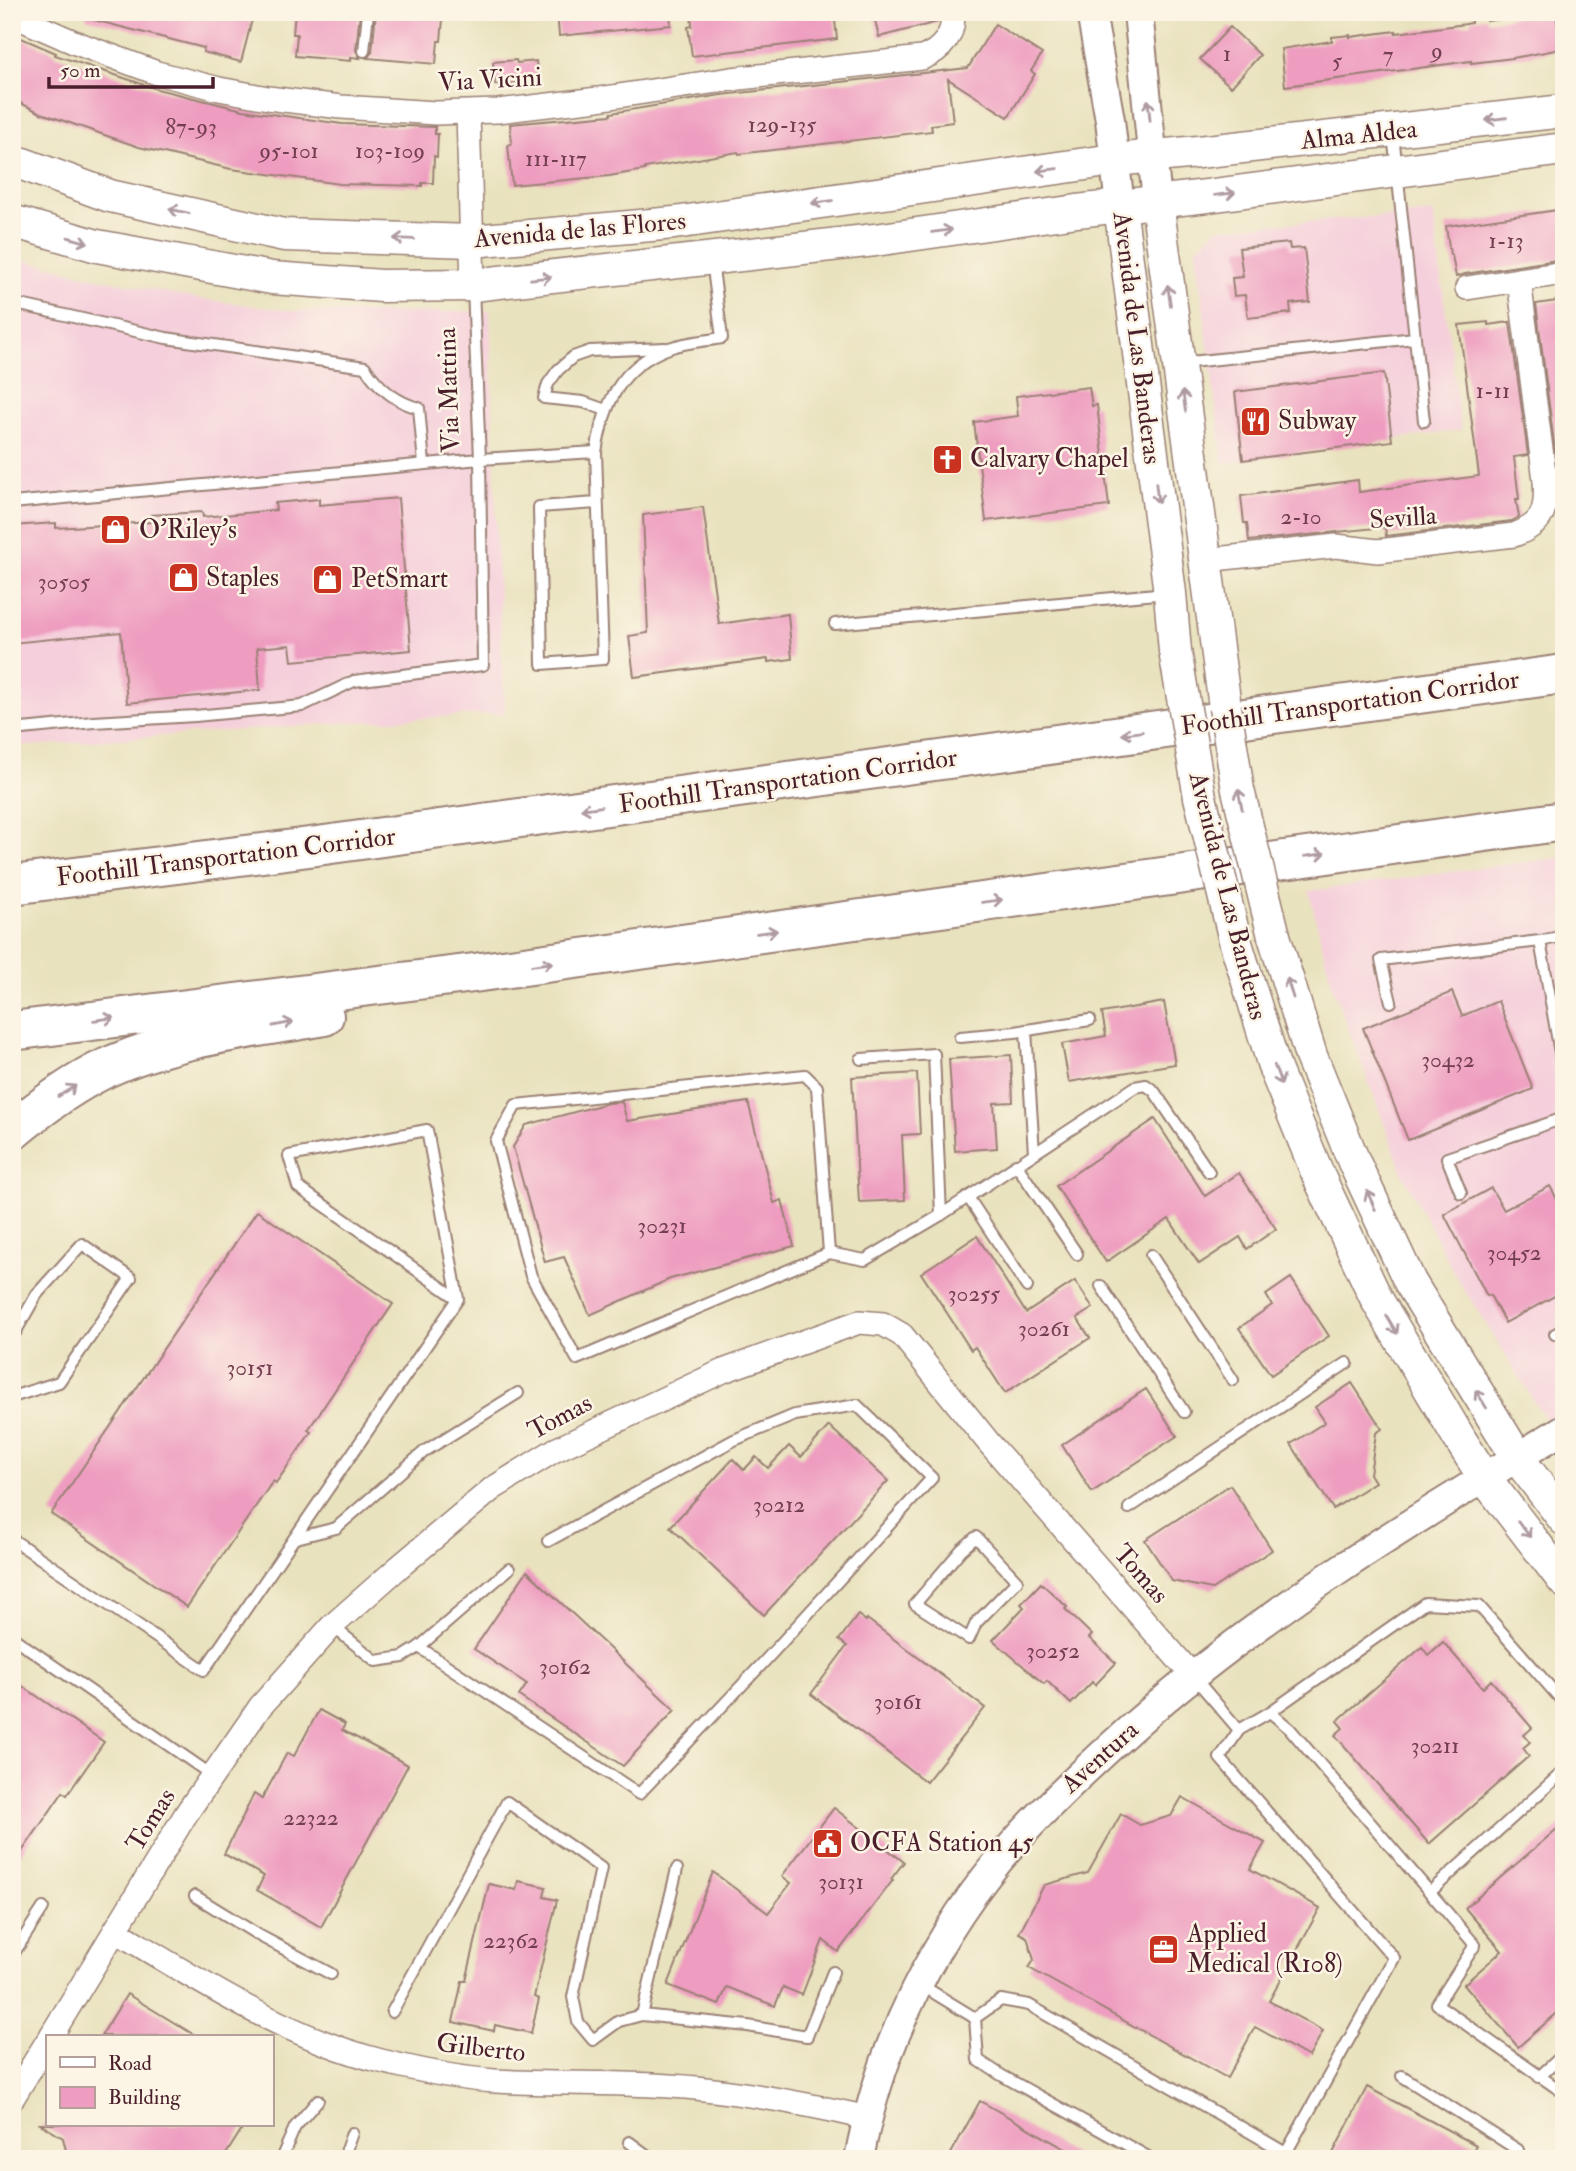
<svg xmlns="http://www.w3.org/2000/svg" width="1576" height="2171" font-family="'IM FELL Double Pica',serif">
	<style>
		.built { fill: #f5cfdb }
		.building { fill: #ee9cc0 }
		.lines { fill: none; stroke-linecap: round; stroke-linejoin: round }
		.service-casing { stroke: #9a8074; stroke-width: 14 }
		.minor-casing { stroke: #9a8074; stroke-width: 26 }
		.tertiary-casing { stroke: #9a8074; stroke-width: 32 }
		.secondary-casing { stroke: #9a8074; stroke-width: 35 }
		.motorway-casing { stroke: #9a8074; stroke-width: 42 }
		.service { stroke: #fff; stroke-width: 10 }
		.minor { stroke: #fff; stroke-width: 23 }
		.tertiary { stroke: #fff; stroke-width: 28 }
		.secondary { stroke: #fff; stroke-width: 32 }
		.motorway { stroke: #fff; stroke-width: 38 }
		.secondary-bridge-casing { stroke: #9a8074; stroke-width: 35; stroke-linecap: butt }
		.secondary-bridge { stroke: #fff; stroke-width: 32 }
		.oneway { stroke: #ae9aa0 }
		.labels { text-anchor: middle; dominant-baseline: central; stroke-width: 5; stroke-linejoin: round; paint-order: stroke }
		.number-label { font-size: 23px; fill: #733e50 }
		.street-label { font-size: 26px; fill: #4a1f2b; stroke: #fcf5e5 }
		.poi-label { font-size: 26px; fill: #4a1f2b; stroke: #fcf5e5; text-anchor: start }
	</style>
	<rect width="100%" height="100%" fill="#fcf5e5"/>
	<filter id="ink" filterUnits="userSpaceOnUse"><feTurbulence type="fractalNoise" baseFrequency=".0143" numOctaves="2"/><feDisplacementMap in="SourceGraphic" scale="14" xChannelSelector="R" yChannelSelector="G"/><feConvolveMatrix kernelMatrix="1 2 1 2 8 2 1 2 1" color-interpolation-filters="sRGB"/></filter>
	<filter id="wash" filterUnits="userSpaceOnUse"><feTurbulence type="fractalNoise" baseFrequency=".00686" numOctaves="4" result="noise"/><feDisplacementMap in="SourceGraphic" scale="28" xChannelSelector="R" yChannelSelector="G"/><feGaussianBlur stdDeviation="1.57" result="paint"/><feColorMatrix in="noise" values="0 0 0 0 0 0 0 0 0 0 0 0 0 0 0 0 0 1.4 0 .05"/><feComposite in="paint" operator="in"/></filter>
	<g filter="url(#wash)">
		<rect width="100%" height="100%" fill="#e9e2be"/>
		<g class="built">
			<path d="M1433 213 1461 430 1223 463 1196 250 1217 228Z"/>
			<path d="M12 257 92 277 194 298 293 311 395 313 490 311 497 557 505 713 310 725 12 747Z"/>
			<path d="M1564 857V1449L1454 1273 1404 1176 1332 985 1309 891Z"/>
		</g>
		<g id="blocks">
			<g class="building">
				<path d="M87 12H254L241 62 203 52 204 48 86 18Z"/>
				<path d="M295 12H360L356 50 360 58 351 57V61L295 56 297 34H293Z"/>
				<path d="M376 12H441L440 19H443L441 41H438L436 64 367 58 372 52Z"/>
				<path d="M557 12H670L671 25 559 36Z"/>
				<path d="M691 12H834L837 39 692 56 688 27 692 26Z"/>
				<path d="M873 12H938V22L879 37Z"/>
				<path d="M1546 12 1547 15 1556 14 1561 49 1513 58 1471 63V61L1285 86 1281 49 1332 41V37L1350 35V37L1396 31V33L1466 24 1471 23V19L1487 17V21Z"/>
				<path d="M995 24 1042 54 1031 71 1035 74 1008 117 948 79 953 122 931 125 932 131 739 154 738 152 645 168V170L609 176 512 185 508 145 512 144 510 124 611 115V113L721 95 968 68Z"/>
				<path d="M1230 27 1260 55 1231 87 1200 59Z"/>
				<path d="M12 34 56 53 55 55 157 89 243 110 342 124 435 127V134H438L437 157 434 156 433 183H422V186L340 184 231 169 139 147 41 113 12 99Z"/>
				<path d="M516 60 517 63 536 61 538 81 495 85 493 62Z"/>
				<path d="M1564 209V259L1465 274 1456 277 1452 255H1450L1446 226Z"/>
				<path d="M1289 243 1290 249 1304 248 1310 302 1290 304 1291 313 1248 318 1245 295 1234 296 1232 278 1243 277 1239 248Z"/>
				<path d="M1564 300V450L1555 451 1536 304Z"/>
				<path d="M1488 322V325L1510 322 1528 455 1514 457 1519 499H1516L1519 517 1512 521 1386 536 1385 527 1249 541 1247 523H1244L1241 496 1358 480 1359 492 1479 476 1459 325Z"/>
				<path d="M1384 373 1392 441 1243 460 1235 392Z"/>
				<path d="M1089 387 1092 406 1097 405 1109 506 986 521 974 422 1018 416 1016 396Z"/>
				<path d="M398 498 411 650 292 661 290 645 257 648 260 690 127 703 121 632 12 643V526L56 523V528L151 522 150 515 202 512 203 517 276 510 275 503 319 499V505Z"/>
				<path d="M703 507 719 624 788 614 792 659 768 662V659L634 677 629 636 648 633 643 515Z"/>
				<path d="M1452 992 1462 1016 1498 1001 1533 1089 1408 1140 1363 1028Z"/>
				<path d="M1164 1002 1175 1064 1069 1082 1062 1044 1106 1036 1102 1013Z"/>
				<path d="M1011 1055 1013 1102 994 1103 997 1148 955 1151 949 1059Z"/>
				<path d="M917 1073 920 1134 902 1135 905 1200 859 1202 852 1077Z"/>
				<path d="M622 1102 627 1121 748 1102 774 1203 782 1200 794 1246 670 1279 590 1315 564 1257 545 1262 513 1147 526 1125 608 1103Z"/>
				<path d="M1155 1119 1205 1196 1239 1173 1276 1229 1247 1249 1240 1237 1199 1264 1169 1219 1106 1262 1056 1186Z"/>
				<path d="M1550 1186 1564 1212V1291L1505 1323 1490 1295 1487 1296 1444 1214 1491 1188 1504 1210Z"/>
				<path d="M257 1211 393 1304 308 1430 311 1432 276 1483 273 1481 187 1607 51 1514Z"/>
				<path d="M977 1236 1026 1313 1075 1281 1093 1308 1077 1318 1090 1338 1005 1393 975 1347 971 1350 921 1273Z"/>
				<path d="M1291 1278 1329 1336 1271 1375 1239 1328 1272 1305 1266 1295Z"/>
				<path d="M1352 1383 1382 1429 1376 1433 1370 1474 1375 1482 1333 1509 1291 1444 1325 1422 1315 1407Z"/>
				<path d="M1146 1389 1177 1436 1092 1492 1062 1445Z"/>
				<path d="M829 1426 888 1481 764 1615 670 1527 733 1459 744 1470 756 1457 768 1468 789 1446 801 1457Z"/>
				<path d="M1230 1485 1272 1550 1212 1589 1172 1581 1145 1540Z"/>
				<path d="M527 1571 675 1710 623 1766 519 1696 527 1684 474 1649Z"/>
				<path d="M1041 1583 1067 1607 1065 1609 1092 1635 1089 1638 1116 1663 1095 1685 1092 1682 1071 1704 1047 1681 1044 1684 993 1640 1024 1607 1021 1604Z"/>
				<path d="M858 1615 866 1621 867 1619 985 1708 926 1782 811 1694 847 1646 839 1640Z"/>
				<path d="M1443 1642 1483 1688 1491 1680 1532 1728 1524 1735 1530 1742 1523 1748 1529 1756 1429 1844 1335 1735 1343 1728 1337 1721 1422 1647 1428 1655Z"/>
				<path d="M12 1679 104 1742 67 1795 63 1792 12 1866Z"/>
				<path d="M319 1710 345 1724 342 1730 408 1765 321 1927 257 1890 264 1876 224 1854 254 1794 262 1799 287 1753 294 1756Z"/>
				<path d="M1182 1797 1265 1843 1250 1869 1320 1908 1269 2001 1323 2031 1309 2057 1255 2027 1227 2078 1029 1968 1034 1960 1027 1937 1019 1933 1044 1885 1088 1873 1121 1814 1140 1825 1171 1816Z"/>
				<path d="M834 1808 904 1862 891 1879 893 1880 838 1952 823 1940 802 1995 783 1987 775 2006 727 1987 719 2005 668 1985 713 1872 768 1913 791 1883 782 1876Z"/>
				<path d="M1564 1823V2007L1518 2047 1464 1984 1502 1951 1465 1908Z"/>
				<path d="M518 1881 546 1887 544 1897 557 1900 534 1997 539 1999 531 2033 495 2025 494 2031 453 2022 462 1981H466L489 1884 516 1890Z"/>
				<path d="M127 1994 196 2036H101Z"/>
				<path d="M1367 2087 1476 2145 1469 2159H1330Z"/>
				<path d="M980 2101 1083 2159H948Z"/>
				<path d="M40 2124H245L223 2159H68L63 2138Z"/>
			</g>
		</g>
	</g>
	<g filter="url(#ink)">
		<use href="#blocks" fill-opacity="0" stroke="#9a8074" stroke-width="2"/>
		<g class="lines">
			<defs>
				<g id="service">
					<path d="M364 51 368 12"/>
					<path d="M1393 134 1424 421"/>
					<path d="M12 303 166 338 365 367C378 387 395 402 419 408L424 464"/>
					<path d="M1181 363 1415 338"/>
					<path d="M606 410 583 402 544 398 548 384 558 370 573 357 590 351 665 348"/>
					<path d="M12 503 480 459 596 452"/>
					<path d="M597 503 539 507 542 664 603 659 596 452C604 404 620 366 669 348 685 342 705 341 722 338L712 261"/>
					<path d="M835 624 1167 593"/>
					<path d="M12 730 94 722 195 716 302 706 354 681 483 665 480 459 473 288"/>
					<path d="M1540 941 1564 1075"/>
					<path d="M1391 1002 1381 960 1540 941 1564 936"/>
					<path d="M1026 1030 1034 1153"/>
					<path d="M960 1037 1015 1032 1090 1020"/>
					<path d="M861 1059 934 1054 941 1215"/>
					<path d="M805 1075 817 1087 829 1253 577 1359 531 1276 496 1141 516 1105Z"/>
					<path d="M1016 1164 1077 1254"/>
					<path d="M1461 1193 1447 1158 1564 1118"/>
					<path d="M968 1197 1027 1287"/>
					<path d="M829 1253 865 1260 941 1215 1135 1087 1146 1085 1154 1091 1209 1172"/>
					<path d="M1151 1255 1233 1380"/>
					<path d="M1101 1286 1184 1412"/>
					<path d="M1555 1334 1564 1329"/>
					<path d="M12 1338 37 1294 82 1244 131 1278 59 1382 12 1397"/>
					<path d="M1129 1508 1347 1363"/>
					<path d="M976 1537 1017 1581 976 1623 969 1639 915 1604 961 1550Z"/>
					<path d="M296 1538 336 1528 425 1451 518 1393"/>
					<path d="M12 1539 204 1670 458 1299 427 1130 289 1156 298 1187 458 1299"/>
					<path d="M332 1626 376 1661 403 1657 419 1647 509 1569"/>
					<path d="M12 1637 213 1776"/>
					<path d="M419 1647 639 1794 763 1663 932 1478 857 1405 795 1415 734 1440 548 1541"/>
					<path d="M1193 1676 1239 1730"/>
					<path d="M1270 1712 1290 1729 1475 1945 1437 2004 1564 2093"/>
					<path d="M1430 1892 1564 1771"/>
					<path d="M195 1896 260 1936 331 1974"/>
					<path d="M12 1956 43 1908"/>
					<path d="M921 1985 975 2018"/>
					<path d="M392 2012 507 1802 601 1868 573 1997 578 2022 593 2040 619 2021 642 2015 748 2026 807 2036 833 1972"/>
					<path d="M642 2015 677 1869"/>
					<path d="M975 2018 1001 2000 1029 2005 1286 2153 1394 1958 1220 1758 1239 1730 1270 1712 1425 1603 1479 1606 1564 1703"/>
					<path d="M975 2018 978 2060 1001 2075 1152 2159"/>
					<path d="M1402 2076 1518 2150 1512 2159"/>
					<path d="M1539 2077 1564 2054"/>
					<path d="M629 2142 652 2159"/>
					<path d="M281 2159 295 2127 318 2100"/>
					<path d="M346 2159 347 2147 352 2133"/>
				</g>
				<g id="minor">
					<path d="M12 15 76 43 157 73 219 89 268 98 341 107 436 113 498 111 598 99 731 79 922 58C941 51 956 34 952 12"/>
					<path d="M468 113 473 285"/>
					<path d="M1519 280 1545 480"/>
					<path d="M1467 288 1564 273"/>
					<path d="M1206 560 1336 546 1378 551 1514 535C1544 524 1547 510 1545 480L1564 477"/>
					<path d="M116 1931C201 1982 284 2036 381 2061 418 2070 458 2079 495 2081 562 2085 630 2081 696 2088 754 2094 811 2105 868 2118"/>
					<path d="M51 2036 186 1814 260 1707 332 1626 399 1567 492 1489 555 1450 723 1371 859 1322 883 1324 902 1335 989 1443 1192 1675"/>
					<path d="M12 2099 47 2042"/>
				</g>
				<g id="tertiary">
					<path d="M1091 12 1110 120 1120 206"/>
					<path d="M1138 12 1157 202"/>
					<path d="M859 2159C880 2044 936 1931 1013 1844 1049 1803 1089 1766 1130 1729 1262 1612 1413 1520 1564 1429"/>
				</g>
				<g id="secondary">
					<path d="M12 160 110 196 284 235 472 241 674 223 1114 160 1198 152 1564 111"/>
					<path d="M1157 202 1225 707"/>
					<path d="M1120 206 1170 593 1175 651"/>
					<path d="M12 221 97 246 272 278 382 286 473 285 875 240 1077 211 1207 196 1564 149"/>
					<path d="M1274 936 1311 1056 1354 1162 1410 1282 1517 1457 1564 1519"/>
					<path d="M1235 940 1275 1069 1319 1177 1377 1300 1461 1441 1484 1477 1564 1581"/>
				</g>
				<g id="motorway">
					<path d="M12 885 317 846 1564 674"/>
					<path d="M12 1031 474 973 1564 821"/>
					<path d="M12 1131C41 1107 72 1084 106 1068 173 1037 252 1029 324 1016"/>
				</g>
			</defs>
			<use href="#service" class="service-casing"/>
			<use href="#minor" class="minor-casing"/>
			<use href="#tertiary" class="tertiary-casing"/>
			<use href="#secondary" class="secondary-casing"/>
			<use href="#motorway" class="motorway-casing"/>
			<use href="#service" class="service"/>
			<use href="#minor" class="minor"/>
			<use href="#tertiary" class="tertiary"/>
			<use href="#secondary" class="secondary"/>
			<use href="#motorway" class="motorway"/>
			<defs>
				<g id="secondary-bridge">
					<path d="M1175 651 1200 797 1235 940"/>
					<path d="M1225 707 1238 790 1274 936"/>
				</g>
			</defs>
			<use href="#secondary-bridge" class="secondary-bridge-casing"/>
			<use href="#secondary-bridge" class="secondary-bridge"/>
		</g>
		<defs><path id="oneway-shaft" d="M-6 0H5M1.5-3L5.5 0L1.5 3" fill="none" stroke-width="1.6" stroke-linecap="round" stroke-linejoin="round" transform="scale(1.75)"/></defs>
		<g class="oneway">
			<use href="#oneway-shaft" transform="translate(1149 110) rotate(-96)"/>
			<use href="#oneway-shaft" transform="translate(1496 119) rotate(173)"/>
			<use href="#oneway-shaft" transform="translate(1047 170) rotate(172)"/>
			<use href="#oneway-shaft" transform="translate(1225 194) rotate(-8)"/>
			<use href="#oneway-shaft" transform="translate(822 202) rotate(172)"/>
			<use href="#oneway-shaft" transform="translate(179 211) rotate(-167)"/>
			<use href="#oneway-shaft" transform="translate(942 231) rotate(-8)"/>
			<use href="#oneway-shaft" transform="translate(404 239) rotate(-178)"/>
			<use href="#oneway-shaft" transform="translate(78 240) rotate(16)"/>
			<use href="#oneway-shaft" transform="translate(541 278) rotate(-6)"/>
			<use href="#oneway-shaft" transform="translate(1169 295) rotate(-98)"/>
			<use href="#oneway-shaft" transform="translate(1184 401) rotate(-98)"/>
			<use href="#oneway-shaft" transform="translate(1157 493) rotate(83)"/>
			<use href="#oneway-shaft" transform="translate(1132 733) rotate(172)"/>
			<use href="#oneway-shaft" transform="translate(1240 799) rotate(-102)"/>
			<use href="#oneway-shaft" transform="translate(591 808) rotate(172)"/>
			<use href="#oneway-shaft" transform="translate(1315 855) rotate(-8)"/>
			<use href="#oneway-shaft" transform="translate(992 901) rotate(-8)"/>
			<use href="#oneway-shaft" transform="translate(767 932) rotate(-8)"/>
			<use href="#oneway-shaft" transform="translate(542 964) rotate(-8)"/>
			<use href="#oneway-shaft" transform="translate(1290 988) rotate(-107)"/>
			<use href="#oneway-shaft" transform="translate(104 1019) rotate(-7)"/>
			<use href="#oneway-shaft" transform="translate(283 1024) rotate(-11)"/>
			<use href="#oneway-shaft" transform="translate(1278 1075) rotate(69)"/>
			<use href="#oneway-shaft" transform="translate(67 1091) rotate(-32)"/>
			<use href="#oneway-shaft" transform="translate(1371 1200) rotate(-114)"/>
			<use href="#oneway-shaft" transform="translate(1392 1325) rotate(59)"/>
			<use href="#oneway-shaft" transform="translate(1481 1399) rotate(-122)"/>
			<use href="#oneway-shaft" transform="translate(1524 1529) rotate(53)"/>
		</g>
	</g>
	<defs>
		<symbol id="restaurant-square" viewBox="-11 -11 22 22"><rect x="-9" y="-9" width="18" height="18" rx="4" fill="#c8321e" stroke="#fcf5e5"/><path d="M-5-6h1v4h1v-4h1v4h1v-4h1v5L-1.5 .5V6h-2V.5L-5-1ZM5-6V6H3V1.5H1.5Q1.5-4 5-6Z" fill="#fff"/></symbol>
		<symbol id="church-square" viewBox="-11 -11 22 22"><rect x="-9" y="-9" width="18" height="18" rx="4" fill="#c8321e" stroke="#fcf5e5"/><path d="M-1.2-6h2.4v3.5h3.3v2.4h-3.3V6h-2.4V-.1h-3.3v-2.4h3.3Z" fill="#fff"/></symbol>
		<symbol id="shop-square" viewBox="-11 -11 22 22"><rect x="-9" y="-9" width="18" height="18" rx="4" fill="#c8321e" stroke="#fcf5e5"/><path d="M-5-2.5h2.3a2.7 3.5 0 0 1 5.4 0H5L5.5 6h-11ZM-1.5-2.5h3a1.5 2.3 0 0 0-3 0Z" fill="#fff"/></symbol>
		<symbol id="civic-square" viewBox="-11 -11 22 22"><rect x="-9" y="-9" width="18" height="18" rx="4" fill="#c8321e" stroke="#fcf5e5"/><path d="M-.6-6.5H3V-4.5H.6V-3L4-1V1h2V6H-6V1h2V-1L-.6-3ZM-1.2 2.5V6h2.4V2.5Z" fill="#fff"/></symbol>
		<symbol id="office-square" viewBox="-11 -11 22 22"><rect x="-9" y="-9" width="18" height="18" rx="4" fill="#c8321e" stroke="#fcf5e5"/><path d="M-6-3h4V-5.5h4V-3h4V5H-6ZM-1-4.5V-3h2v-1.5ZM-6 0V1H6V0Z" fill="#fff"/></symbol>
	</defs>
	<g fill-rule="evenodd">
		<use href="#restaurant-square" x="1238" y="404" width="35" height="35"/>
		<use href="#church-square" x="930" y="442" width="35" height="35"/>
		<use href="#shop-square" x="98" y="512" width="35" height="35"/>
		<use href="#shop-square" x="166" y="560" width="35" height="35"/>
		<use href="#shop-square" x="310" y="562" width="35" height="35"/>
		<use href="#civic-square" x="810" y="1826" width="35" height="35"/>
		<use href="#office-square" x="1146" y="1932" width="35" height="35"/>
	</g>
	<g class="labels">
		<g class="number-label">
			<text x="1437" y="50">9</text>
			<text x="1227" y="53">1</text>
			<text x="1388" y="54">7</text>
			<text x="1337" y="60">5</text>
			<text x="782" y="124">129-135</text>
			<text x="191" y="126">87-93</text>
			<text x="289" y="150">95-101</text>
			<text x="390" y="150">103-109</text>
			<text x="556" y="158">111-117</text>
			<text x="1506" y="240">1-13</text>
			<text x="1493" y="390">1-11</text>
			<text x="1301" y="516">2-10</text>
			<text x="64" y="581">30505</text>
			<text x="1448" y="1059">30432</text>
			<text x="662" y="1225">30231</text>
			<text x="1514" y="1252">30452</text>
			<text x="974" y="1293">30255</text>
			<text x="1044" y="1328">30261</text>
			<text x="250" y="1367">30151</text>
			<text x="779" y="1504">30212</text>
			<text x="1053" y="1650">30252</text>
			<text x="565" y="1666">30162</text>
			<text x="898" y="1701">30161</text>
			<text x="1435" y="1745">30211</text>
			<text x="311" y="1817">22322</text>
			<text x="841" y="1881">30131</text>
			<text x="511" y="1940">22362</text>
		</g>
		<g class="street-label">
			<text transform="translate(490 80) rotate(-3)">Via Vicini</text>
			<text transform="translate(1359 135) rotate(-6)">Alma Aldea</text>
			<text transform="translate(580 230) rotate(-5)">Avenida de las Flores</text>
			<text transform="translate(1137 338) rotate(83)">Avenida de Las Banderas</text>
			<text transform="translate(449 390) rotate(-92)">Via Mattina</text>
			<text transform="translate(1403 518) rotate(-4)">Sevilla</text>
			<text transform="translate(1350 703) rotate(-8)">Foothill Transportation Corridor</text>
			<text transform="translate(788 781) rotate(-8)">Foothill Transportation Corridor</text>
			<text transform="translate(226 857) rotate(-7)">Foothill Transportation Corridor</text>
			<text transform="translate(1228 896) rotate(76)">Avenida de Las Banderas</text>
			<text transform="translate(560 1417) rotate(-28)">Tomas</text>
			<text transform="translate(1141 1574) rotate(49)">Tomas</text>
			<text transform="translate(1100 1757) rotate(-42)">Aventura</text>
			<text transform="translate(151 1820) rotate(-58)">Tomas</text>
			<text transform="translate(481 2048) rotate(7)">Gilberto</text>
		</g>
		<g class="poi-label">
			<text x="1278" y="421">Subway</text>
			<text x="970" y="459">Calvary Chapel</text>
			<text x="139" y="530">O'Riley's</text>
			<text x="206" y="578">Staples</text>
			<text x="351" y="579">PetSmart</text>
			<text x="850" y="1843">OCFA Station 45</text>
			<text x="1187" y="1934">Applied<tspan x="1187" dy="30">Medical (R108)</tspan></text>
		</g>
	</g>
	<rect width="1576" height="2171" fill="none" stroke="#fcf5e5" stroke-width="42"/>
	<rect x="46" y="2035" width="228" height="91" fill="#fcf5e5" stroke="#b59f9b" stroke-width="2"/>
	<rect x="60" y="2057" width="35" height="10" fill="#ffffff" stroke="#b59f9b" stroke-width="2"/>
	<text x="108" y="2070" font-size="21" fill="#4a1f2b">Road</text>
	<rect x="60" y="2087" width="35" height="21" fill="#ee9cc0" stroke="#b59f9b" stroke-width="2"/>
	<text x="108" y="2104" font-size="21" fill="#4a1f2b">Building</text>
	<path d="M49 77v10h164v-10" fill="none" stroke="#4a1f2b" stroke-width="3.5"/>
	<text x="60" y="77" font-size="21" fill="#4a1f2b" stroke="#fcf5e5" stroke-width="5" paint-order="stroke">50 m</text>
</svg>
